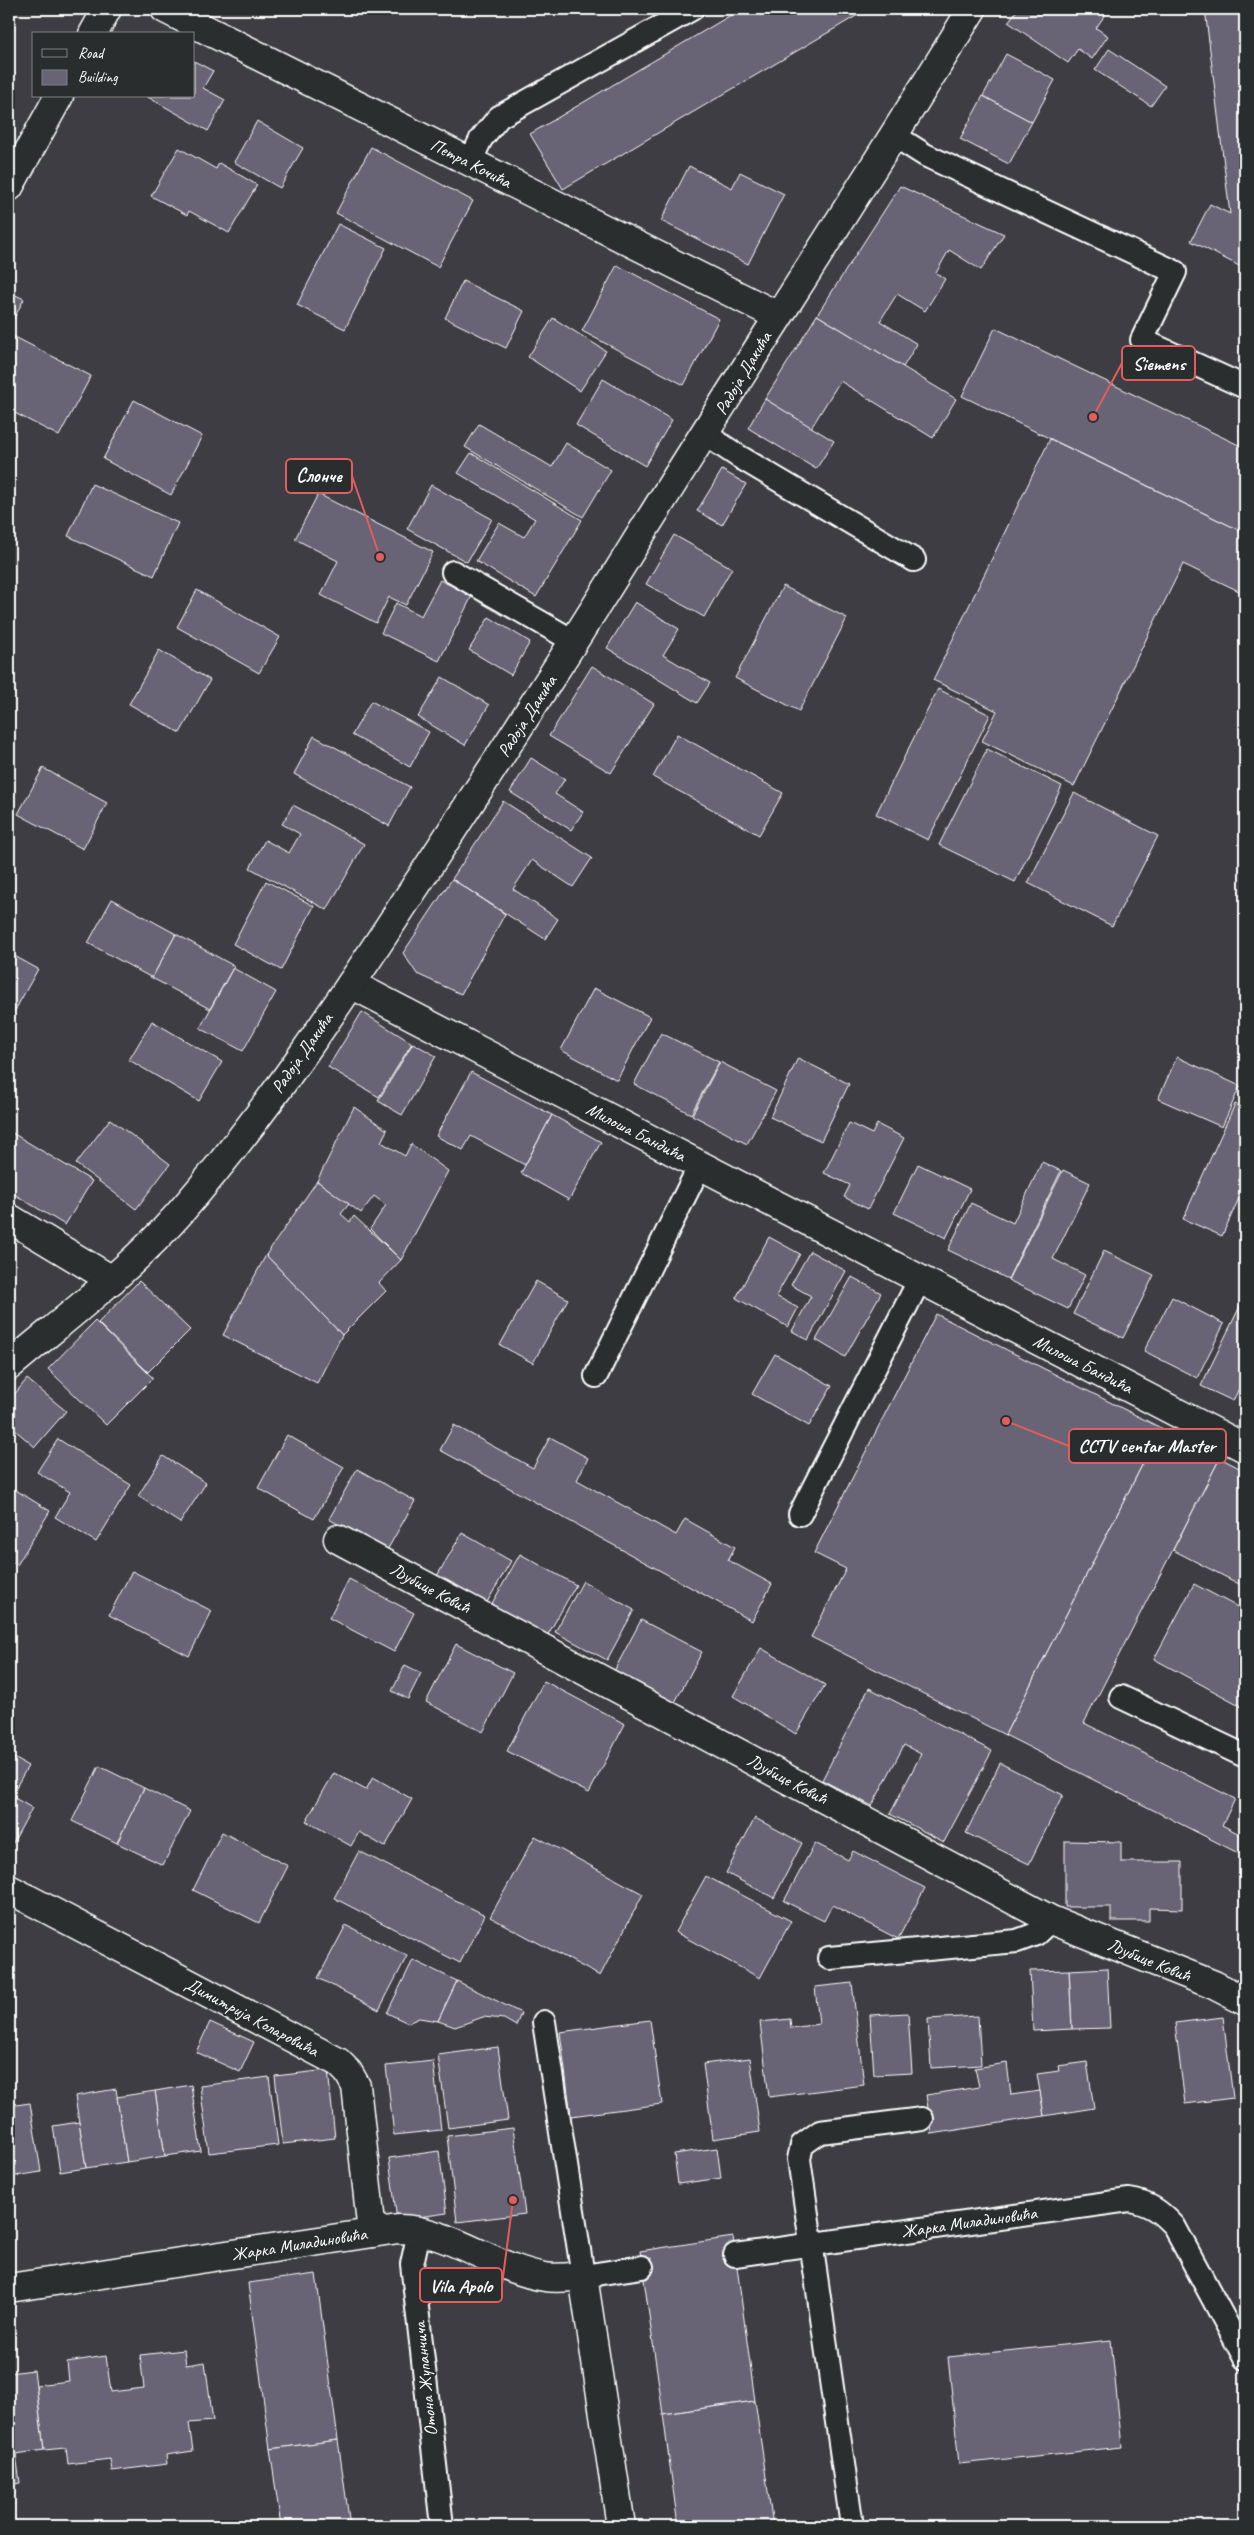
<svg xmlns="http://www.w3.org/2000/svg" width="1254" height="2535" font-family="Caveat,sans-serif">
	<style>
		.building { fill: #686375; stroke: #fff }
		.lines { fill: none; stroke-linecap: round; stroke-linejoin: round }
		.service-casing { stroke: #fff; stroke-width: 26 }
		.minor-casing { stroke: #fff; stroke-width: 31 }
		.service { stroke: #2a2d2e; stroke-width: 22 }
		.minor { stroke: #2a2d2e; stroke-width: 28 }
		.labels { text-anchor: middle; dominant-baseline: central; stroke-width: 4; stroke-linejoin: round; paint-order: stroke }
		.street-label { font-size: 18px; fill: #fff; stroke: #2a2d2e }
		.leader { fill: none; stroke: #e05e5e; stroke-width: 2 }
		.callout-dot { fill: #e05e5e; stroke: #2a2d2e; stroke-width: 2 }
		.callout { fill: #2a2d2e; stroke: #e05e5e; stroke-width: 2 }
		.callout-label { font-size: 19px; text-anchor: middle; font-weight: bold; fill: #fff }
	</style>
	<rect width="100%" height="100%" fill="#3d3d43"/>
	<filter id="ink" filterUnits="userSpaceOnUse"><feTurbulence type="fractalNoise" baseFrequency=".02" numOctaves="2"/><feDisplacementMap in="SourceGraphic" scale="10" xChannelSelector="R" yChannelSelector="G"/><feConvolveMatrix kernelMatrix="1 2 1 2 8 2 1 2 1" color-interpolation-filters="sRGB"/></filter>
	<g filter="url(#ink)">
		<g class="building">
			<path d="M741 9H868L563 189 530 134Z"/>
			<path d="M1018 9H1109L1096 28 1108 36 1092 59 1078 49 1068 63 1008 22Z"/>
			<path d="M1205 9H1245V295L1241 267 1191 241 1210 204 1230 214Z"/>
			<path d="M1109 49 1165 86 1151 106 1095 70Z"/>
			<path d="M1006 54 1055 80 1032 122 983 96Z"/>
			<path d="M194 61 213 71 203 88 225 100 208 131 146 96H194Z"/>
			<path d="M983 96 1032 122 1009 164 960 139Z"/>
			<path d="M257 121 303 148 280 188 234 162Z"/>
			<path d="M371 147 473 201 438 267 336 213Z"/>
			<path d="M179 148 216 169 219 163 257 185 229 233 189 211 187 215 151 196Z"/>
			<path d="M689 166 732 188 740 172 784 194 748 264 661 221Z"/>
			<path d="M900 186 1004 234 981 270 949 250 936 273 945 279 925 311 897 294 880 321 917 344 903 367 817 315Z"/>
			<path d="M338 224 386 248 345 329 297 305Z"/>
			<path d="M617 265 719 319 684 385 582 331Z"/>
			<path d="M463 281 524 311 506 348 445 318Z"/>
			<path d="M9 292 24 299 11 324 9 323Z"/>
			<path d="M817 315 956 399 933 438 840 381 811 428 765 399Z"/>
			<path d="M553 318 606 351 580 391 528 357Z"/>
			<path d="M995 328 1245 448V533L962 396Z"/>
			<path d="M9 334 91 376 59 436 9 410Z"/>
			<path d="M603 379 672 420 645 466 576 425Z"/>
			<path d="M765 399 834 441 816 469 748 428Z"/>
			<path d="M134 400 202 436 171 495 103 459Z"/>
			<path d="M479 424 552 467 566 443 611 470 583 517 465 447Z"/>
			<path d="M1050 439 1245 533V594L1183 564 1074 786 982 741 997 711 933 680Z"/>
			<path d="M471 453 582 520 536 597 476 561 499 523 524 537 535 519 458 473Z"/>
			<path d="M722 470 746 484 722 525 697 511Z"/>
			<path d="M92 484 178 523 154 576 68 536Z"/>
			<path d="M431 485 492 519 467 562 407 529Z"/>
			<path d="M318 494 433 552 406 605 389 597 376 623 321 595 338 561 295 539Z"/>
			<path d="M674 535 732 568 704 617 646 584Z"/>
			<path d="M440 580 472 596 439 661 381 633 396 603 421 616Z"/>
			<path d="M783 586 847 618 799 711 735 678Z"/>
			<path d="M197 590 280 637 259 673 177 627Z"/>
			<path d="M635 602 679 629 663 655 710 683 697 703 607 648Z"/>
			<path d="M489 617 530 642 511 675 469 650Z"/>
			<path d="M159 650 210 680 180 733 129 704Z"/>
			<path d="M592 666 654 704 611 773 549 736Z"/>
			<path d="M442 677 489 705 465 745 418 717Z"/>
			<path d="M938 689 990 715 928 840 876 814Z"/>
			<path d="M371 701 429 732 410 767 352 735Z"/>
			<path d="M677 734 783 793 759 835 653 777Z"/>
			<path d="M314 736 410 787 389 826 294 774Z"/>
			<path d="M987 749 1062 786 1015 882 939 845Z"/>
			<path d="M531 758 565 779 555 794 583 812 571 830 510 792Z"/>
			<path d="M43 768 107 803 83 849 18 814Z"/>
			<path d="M1074 793 1158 836 1112 926 1028 883Z"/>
			<path d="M503 801 592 858 573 887 532 860 513 889 558 919 545 939 452 879Z"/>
			<path d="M293 805 364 844 327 910 250 868 265 840 289 853 300 834 282 824Z"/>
			<path d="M452 879 505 914 461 994 417 974 403 953Z"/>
			<path d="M266 881 314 906 281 970 233 944Z"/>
			<path d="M112 899 176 934 152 978 88 943Z"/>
			<path d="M176 934 234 966 210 1009 152 978Z"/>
			<path d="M9 953 38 969 9 1021Z"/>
			<path d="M233 968 276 992 243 1051 200 1028Z"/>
			<path d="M594 988 650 1017 617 1080 561 1050Z"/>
			<path d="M362 1012 412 1043 379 1097 328 1067Z"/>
			<path d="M152 1021 222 1062 199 1101 129 1060Z"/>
			<path d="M661 1033 719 1062 691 1114 634 1084Z"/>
			<path d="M413 1043 436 1056 402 1115 378 1101Z"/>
			<path d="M1177 1057 1240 1086 1222 1127 1158 1099Z"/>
			<path d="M798 1058 849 1084 821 1141 770 1117Z"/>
			<path d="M720 1062 776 1091 747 1144 692 1115Z"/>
			<path d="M471 1072 552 1115 525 1165 471 1136 463 1150 436 1136Z"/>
			<path d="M1235 1104 1245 1109V1185L1222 1236 1183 1219Z"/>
			<path d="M354 1107 387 1130 381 1142 405 1156 411 1144 448 1171 401 1260 370 1229 386 1205 374 1196 361 1213 317 1181Z"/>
			<path d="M552 1115 601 1142 569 1200 521 1173Z"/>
			<path d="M110 1119 170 1164 136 1209 76 1164Z"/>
			<path d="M849 1123 872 1134 877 1124 904 1138 868 1209 844 1197 850 1185 824 1173Z"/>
			<path d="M9 1131 92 1181 65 1225 9 1191Z"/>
			<path d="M1042 1162 1061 1171 1008 1279 948 1250 971 1203 1013 1223Z"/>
			<path d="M918 1164 970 1189 946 1238 894 1213Z"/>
			<path d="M1063 1170 1090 1183 1053 1259 1085 1275 1068 1309 1008 1280Z"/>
			<path d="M317 1181 349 1204 341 1214 350 1222 354 1216 401 1260 379 1283 386 1291 342 1335 266 1255Z"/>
			<path d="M769 1237 800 1254 776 1296 798 1308 788 1327 736 1298Z"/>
			<path d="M810 1251 846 1271 808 1340 792 1331 811 1296 791 1285Z"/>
			<path d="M1104 1251 1154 1275 1123 1338 1073 1314Z"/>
			<path d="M266 1255 342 1335 317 1383 223 1335Z"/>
			<path d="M852 1277 881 1293 845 1357 816 1340Z"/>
			<path d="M139 1281 190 1330 148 1372 98 1323Z"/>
			<path d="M536 1281 568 1299 533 1363 500 1345Z"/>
			<path d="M1245 1296V1376L1233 1401 1201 1386Z"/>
			<path d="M1172 1297 1224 1324 1197 1378 1144 1351Z"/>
			<path d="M936 1314 1161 1428 1005 1735 811 1637 846 1569 814 1553Z"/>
			<path d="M95 1321 153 1378 106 1425 48 1369Z"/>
			<path d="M775 1354 832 1386 809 1426 752 1394Z"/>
			<path d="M27 1379 66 1411 35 1447 9 1425V1401Z"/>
			<path d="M454 1425 533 1468 550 1437 588 1458 577 1480 676 1535 685 1519 735 1547 728 1560 772 1584 752 1621 440 1450Z"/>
			<path d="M1161 1428 1220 1458 1084 1723 1235 1799 1222 1825 1245 1837V1848L1242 1855 1005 1735Z"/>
			<path d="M287 1435 344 1467 314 1519 258 1488Z"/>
			<path d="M58 1439 131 1485 96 1542 55 1517 70 1492 37 1472Z"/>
			<path d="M163 1456 206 1483 180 1523 138 1496Z"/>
			<path d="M1220 1458 1245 1471V1587L1173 1550Z"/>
			<path d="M357 1469 415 1501 386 1552 329 1519Z"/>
			<path d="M9 1486 50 1511 17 1565 9 1560Z"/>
			<path d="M462 1533 511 1561 483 1609 434 1581Z"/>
			<path d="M520 1554 576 1585 546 1638 490 1607Z"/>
			<path d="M132 1571 212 1611 189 1656 109 1615Z"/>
			<path d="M349 1579 414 1613 394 1652 329 1618Z"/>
			<path d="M583 1581 634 1610 607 1660 555 1632Z"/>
			<path d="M1194 1584 1245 1611V1708L1154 1659Z"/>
			<path d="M641 1620 702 1652 673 1706 613 1673Z"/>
			<path d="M456 1644 513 1673 483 1732 426 1702Z"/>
			<path d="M761 1648 825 1685 796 1734 733 1696Z"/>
			<path d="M405 1665 421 1673 408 1699 392 1691Z"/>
			<path d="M544 1681 625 1724 589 1793 507 1751Z"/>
			<path d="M869 1688 992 1751 944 1842 890 1814 921 1754 904 1745 872 1806 822 1780Z"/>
			<path d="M9 1755 28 1766 11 1796 32 1808 9 1850Z"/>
			<path d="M1000 1763 1063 1795 1029 1864 966 1833Z"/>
			<path d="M99 1766 144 1788 117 1843 72 1821Z"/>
			<path d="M334 1773 366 1790 373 1777 412 1799 385 1847 359 1832 351 1846 306 1821Z"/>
			<path d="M144 1788 190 1811 163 1865 117 1843Z"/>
			<path d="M755 1818 802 1843 774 1898 726 1873Z"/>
			<path d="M222 1832 288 1866 259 1923 193 1890Z"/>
			<path d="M535 1836 643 1894 600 1976 490 1917Z"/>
			<path d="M1065 1841 1121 1842V1862H1182V1909L1149 1908V1921H1111V1907H1065Z"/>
			<path d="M815 1843 848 1860 853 1851 925 1888 898 1939 832 1905 824 1921 784 1901Z"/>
			<path d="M359 1851 485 1915 460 1963 334 1898Z"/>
			<path d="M706 1876 791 1921 760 1978 675 1932Z"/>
			<path d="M346 1925 407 1956 379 2010 318 1978Z"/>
			<path d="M413 1960 457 1981 438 2021 419 2018 408 2023 387 2013Z"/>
			<path d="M1107 1968 1110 2028 1072 2029 1069 1970Z"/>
			<path d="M1069 1970 1072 2029 1033 2031 1030 1971Z"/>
			<path d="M457 1981 521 2013 516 2026 504 2019 483 2017 455 2027 438 2021Z"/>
			<path d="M852 1983 864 2085 769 2097 760 2022 790 2019 791 2028 819 2024 815 1987Z"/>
			<path d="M908 2013 912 2073 874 2075 870 2015Z"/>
			<path d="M978 2016 981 2065 931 2068 928 2019Z"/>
			<path d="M1223 2017 1233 2098 1185 2104 1175 2023Z"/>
			<path d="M650 2020 662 2104 571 2116 560 2032Z"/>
			<path d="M210 2022 254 2042 240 2072 196 2052Z"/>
			<path d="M498 2047 508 2120 448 2128 438 2055Z"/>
			<path d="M750 2058 760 2132 713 2139 703 2064Z"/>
			<path d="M433 2061 441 2130 394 2135 386 2066Z"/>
			<path d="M1087 2062 1094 2108 1044 2116 1037 2074 1059 2071 1058 2066Z"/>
			<path d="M1007 2063 1011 2095 1040 2091 1044 2116 932 2134 926 2095 979 2087 975 2068Z"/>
			<path d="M328 2070 335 2138 283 2144 275 2076Z"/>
			<path d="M269 2077 278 2145 209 2153 200 2086Z"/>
			<path d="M191 2085 201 2151 165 2156 155 2091Z"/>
			<path d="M116 2089 127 2162 86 2168 75 2096Z"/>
			<path d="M155 2091 165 2156 127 2162 117 2097Z"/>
			<path d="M30 2103 41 2172 9 2177V2106Z"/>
			<path d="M79 2122 86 2168 60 2172 53 2126Z"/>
			<path d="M513 2128 525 2214 457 2222 447 2136Z"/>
			<path d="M717 2148 721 2178 678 2184 674 2154Z"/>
			<path d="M439 2151 447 2213 397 2220 389 2158Z"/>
			<path d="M733 2237 755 2401 663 2414 640 2251Z"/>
			<path d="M316 2274 338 2440 270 2449 248 2283Z"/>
			<path d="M1111 2340 1122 2447 959 2464 948 2357Z"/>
			<path d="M184 2350 186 2365 205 2362 213 2421 189 2423 193 2451 166 2455 167 2464 112 2471 110 2459 68 2464 66 2448 44 2450 36 2385 69 2381 67 2362 106 2356 111 2392 144 2388 140 2355Z"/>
			<path d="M34 2370 44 2450 16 2454 20 2483 9 2485V2373Z"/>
			<path d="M755 2401 773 2526H678L663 2414Z"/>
			<path d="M338 2440 350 2526H281L270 2449Z"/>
		</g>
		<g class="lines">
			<defs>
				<g id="service">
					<path d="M895 136 925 155 1175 272 1142 340 1245 387"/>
					<path d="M470 162 481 139 499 117 692 9"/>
					<path d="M705 434 738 456 914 560"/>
					<path d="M453 572 575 642"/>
					<path d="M596 1376 700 1165"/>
					<path d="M800 1514 920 1279"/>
					<path d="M1121 1697 1245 1756"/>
					<path d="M829 1958 1017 1941 1036 1934 1051 1920"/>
					<path d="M544 2022 583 2276 642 2267"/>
					<path d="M419 2232 412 2264 442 2526"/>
					<path d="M735 2255 1129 2200C1149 2203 1160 2211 1174 2226L1245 2358"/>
					<path d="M852 2526 799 2159 802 2145 820 2132 922 2119"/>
				</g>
				<g id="minor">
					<path d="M165 9 778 316"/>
					<path d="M93 34 107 9"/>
					<path d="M9 187 59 96"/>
					<path d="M351 984 1245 1448"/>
					<path d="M9 1218 112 1280"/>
					<path d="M9 1366C67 1317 128 1271 178 1215 268 1112 344 996 419 881 492 769 566 656 636 542 747 363 863 188 972 9"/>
					<path d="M338 1539 1051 1920 1214 1985 1245 2001"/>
					<path d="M9 1889 338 2062 348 2072 356 2086 372 2233"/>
					<path d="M9 2288 398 2229C450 2229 494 2269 545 2277 558 2279 570 2277 583 2276L621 2526"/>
				</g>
			</defs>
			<use href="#service" class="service-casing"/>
			<use href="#minor" class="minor-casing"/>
			<use href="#service" class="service"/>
			<use href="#minor" class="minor"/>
		</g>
	</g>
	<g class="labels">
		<g class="street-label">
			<text transform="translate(471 163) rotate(27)">Петра Кочића</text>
			<text transform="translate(743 373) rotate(-59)">Радоја Дакића</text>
			<text transform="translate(527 716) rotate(-57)">Радоја Дакића</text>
			<text transform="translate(302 1053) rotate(-55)">Радоја Дакића</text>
			<text transform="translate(636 1132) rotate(27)">Милоша Бандића</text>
			<text transform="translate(1083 1364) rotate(27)">Милоша Бандића</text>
			<text transform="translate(430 1588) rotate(28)">Љубице Ковић</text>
			<text transform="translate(787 1779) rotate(28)">Љубице Ковић</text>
			<text transform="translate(1149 1960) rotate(22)">Љубице Ковић</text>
			<text transform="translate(252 2017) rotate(28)">Димитрија Коларовића</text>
			<text transform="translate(969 2222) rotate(-8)">Жарка Миладиновића</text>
			<text transform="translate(299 2244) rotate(-9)">Жарка Миладиновића</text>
			<text transform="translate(425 2379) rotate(-96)">Отона Жупанчича</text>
		</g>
	</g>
	<path class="leader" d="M1093 417L1122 363M380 557L352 476M1006 1421L1069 1446M513 2200L502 2285"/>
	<g class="callout-dot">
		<circle cx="1093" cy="417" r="5"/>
		<circle cx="380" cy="557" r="5"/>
		<circle cx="1006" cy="1421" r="5"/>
		<circle cx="513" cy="2200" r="5"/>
	</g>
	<g class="callout">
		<rect x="1122" y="346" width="73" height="34" rx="5"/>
		<rect x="286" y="459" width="66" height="34" rx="5"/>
		<rect x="1069" y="1429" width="157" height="34" rx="5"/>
		<rect x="420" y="2268" width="82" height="34" rx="5"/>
	</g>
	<g class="callout-label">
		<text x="1159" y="370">Siemens</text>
		<text x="319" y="482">Слонче</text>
		<text x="1147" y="1452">CCTV centar Master</text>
		<text x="461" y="2292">Vila Apolo</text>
	</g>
	<rect width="1254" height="2535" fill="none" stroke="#2a2d2e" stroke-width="30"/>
	<rect x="15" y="15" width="1224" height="2505" fill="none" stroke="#fff" stroke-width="2" filter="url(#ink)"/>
	<rect x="32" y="32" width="162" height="65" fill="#2a2d2e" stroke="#7f8182"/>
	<rect x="42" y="49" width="25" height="8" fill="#2a2d2e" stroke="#7f8182"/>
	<text x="78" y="58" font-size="15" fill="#ffffff">Road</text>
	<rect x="42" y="70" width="25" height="15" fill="#686375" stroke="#7f8182"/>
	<text x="78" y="82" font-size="15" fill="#ffffff">Building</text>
</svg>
